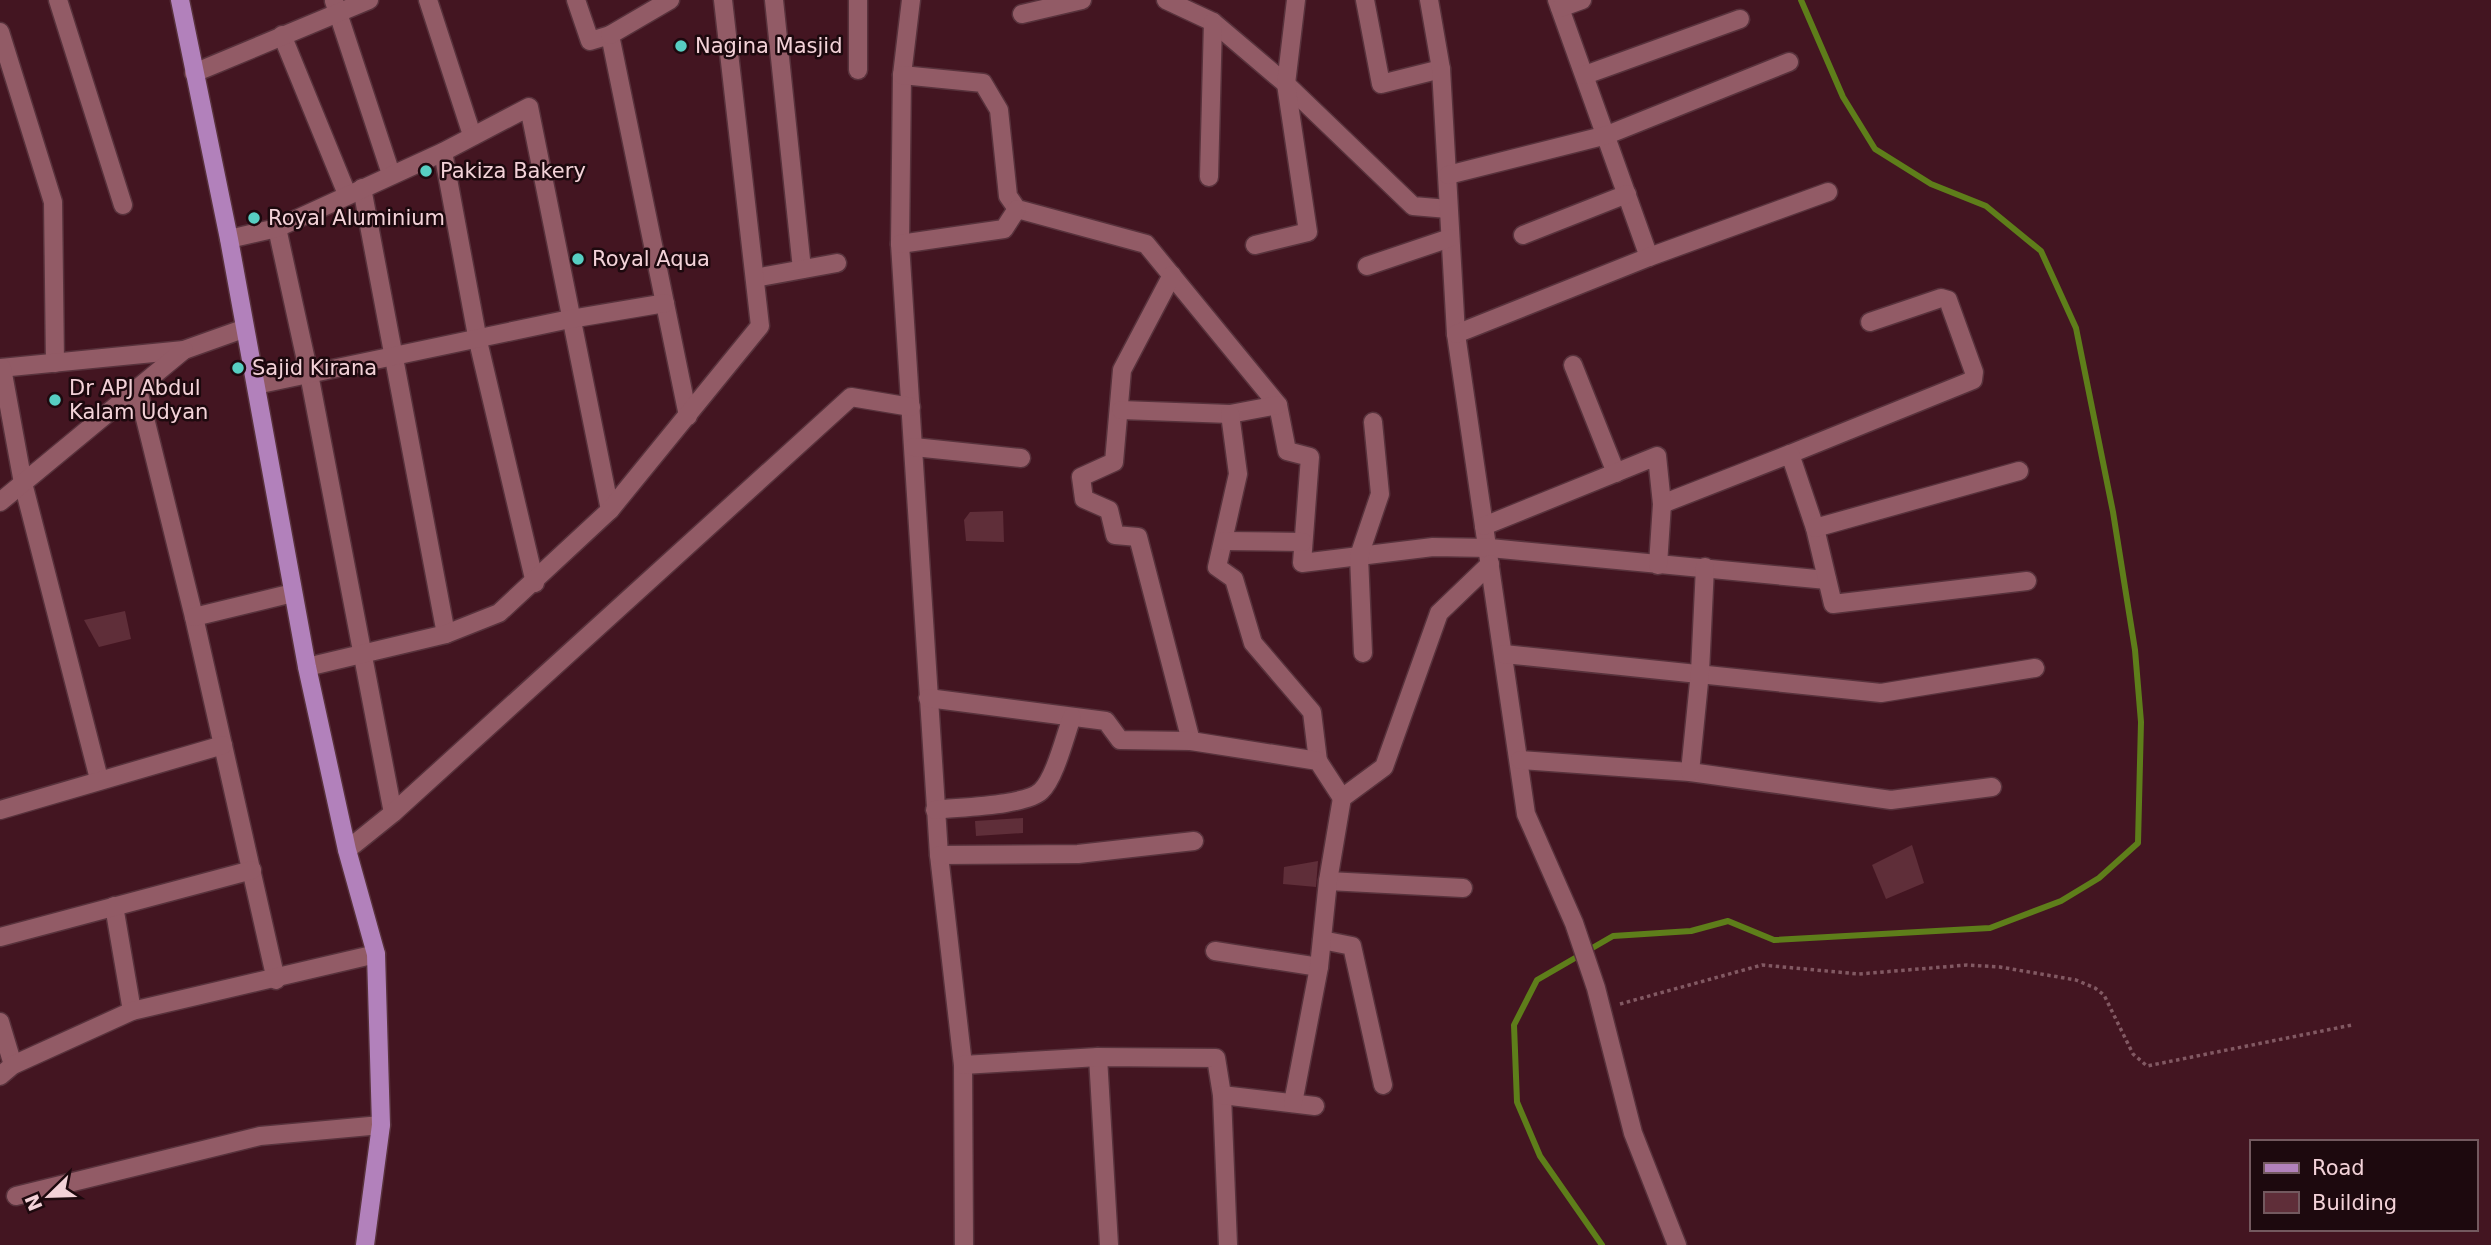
<svg xmlns="http://www.w3.org/2000/svg" width="2491" height="1245" font-family="'DejaVu Sans',sans-serif">
	<style>
		.lines { fill: none; stroke-linecap: round; stroke-linejoin: round }
		.stream { stroke: #5e7e1a; stroke-width: 6 }
		.building { fill: #5f2e39 }
		.minor-casing { stroke: #58323c; stroke-width: 21 }
		.major-casing { stroke: #58323c; stroke-width: 21 }
		.path { stroke: #825963; stroke-width: 3.5; stroke-dasharray: 3.5 3.5; stroke-linecap: butt }
		.minor { stroke: #925b66; stroke-width: 18 }
		.major { stroke: #b281bb; stroke-width: 18 }
		.poi-dot { fill: #57cec2; stroke: #1d090e; stroke-width: 2.5 }
		.labels { text-anchor: middle; dominant-baseline: central; stroke-width: 5; stroke-linejoin: round; paint-order: stroke }
		.poi-label { font-size: 21px; fill: #f3d2d8; stroke: #1d090e; text-anchor: start }
	</style>
	<rect width="100%" height="100%" fill="#431521"/>
	<g class="lines">
		<path class="stream" d="M1602 1245 1540 1156 1517 1102 1514 1025 1537 980 1613 936 1691 931 1728 921 1774 940 1990 928 2061 901 2099 878 2138 843 2141 722 2135 650 2113 512 2076 328 2041 251 1986 206 1931 184 1875 149 1843 97 1801 0"/>
	</g>
	<g class="building">
		<path d="M1003 511 1004 542 966 541 964 520 970 512Z"/>
		<path d="M125 611 131 639 99 647 84 620Z"/>
		<path d="M1023 818V833L976 836 975 821Z"/>
		<path d="M1912 845 1924 883 1886 899 1872 865Z"/>
		<path d="M1318 861 1316 887 1283 884 1284 867Z"/>
	</g>
	<g class="lines">
		<defs>
			<g id="minor">
				<path d="M58 0 123 205"/>
				<path d="M428 0 472 135"/>
				<path d="M576 0 590 41 610 35 688 416"/>
				<path d="M774 0 802 269"/>
				<path d="M911 0 902 75 900 244 939 855 963 1065 964 1245"/>
				<path d="M1166 0 1213 22 1286 84 1413 206 1448 209"/>
				<path d="M1365 0 1381 84 1441 69"/>
				<path d="M1429 0 1441 69 1456 334 1526 814 1574 923 1596 988 1633 1133 1677 1245"/>
				<path d="M1557 0 1649 257"/>
				<path d="M334 1 391 174"/>
				<path d="M1560 8 1582 0"/>
				<path d="M1022 14 1082 0"/>
				<path d="M0 32 53 202 55 363"/>
				<path d="M282 35 347 194"/>
				<path d="M610 35 670 0"/>
				<path d="M858 70V0"/>
				<path d="M194 73 369 0"/>
				<path d="M902 75 983 83 999 110 1008 196 1017 209 1146 244 1278 405 1287 451 1310 457 1302 563 1433 547 1490 548 1827 580"/>
				<path d="M1585 75 1740 19"/>
				<path d="M443 152 478 341 535 583"/>
				<path d="M1448 175 1607 135 1789 62"/>
				<path d="M1209 177 1213 22"/>
				<path d="M362 188 446 634"/>
				<path d="M277 228 309 374 393 813"/>
				<path d="M1523 235 1627 194"/>
				<path d="M229 239 277 228 443 152 529 107 610 510"/>
				<path d="M900 244 1004 229 1017 209"/>
				<path d="M1255 245 1308 232 1286 84 1296 0"/>
				<path d="M1367 266 1450 238"/>
				<path d="M1172 275 1122 370 1114 462 1081 477 1084 499 1109 510 1115 535 1138 537 1191 741"/>
				<path d="M755 278 837 263"/>
				<path d="M1456 334 1649 257 1828 192"/>
				<path d="M1573 365 1616 473"/>
				<path d="M0 368 184 350 243 329"/>
				<path d="M2 368 23 483 99 779"/>
				<path d="M256 385 570 319 665 303"/>
				<path d="M138 390 194 617 276 980"/>
				<path d="M1121 410 1230 414 1278 405"/>
				<path d="M1230 414 1238 474 1217 567 1234 579 1253 643 1312 712 1318 761"/>
				<path d="M914 447 1021 458"/>
				<path d="M1790 454 1973 380 1974 372 1948 300 1941 298 1870 322"/>
				<path d="M0 502 184 350"/>
				<path d="M1662 504 1790 454 1815 528 1833 604 2027 581"/>
				<path d="M1484 526 1657 456 1662 504 1658 565"/>
				<path d="M1815 528 2019 471"/>
				<path d="M1224 541 1303 542"/>
				<path d="M194 617 293 593"/>
				<path d="M1363 653 1359 556 1380 494 1373 422"/>
				<path d="M1504 654 1881 693 2035 668"/>
				<path d="M307 667 446 634 499 613 610 510 760 326 723 0"/>
				<path d="M928 698 1106 721 1120 740 1191 741 1318 761 1342 798"/>
				<path d="M1520 760 1690 772 1891 800 1992 787"/>
				<path d="M1690 772 1700 672 1705 567"/>
				<path d="M0 810 223 745"/>
				<path d="M935 810C959 807 1025 806 1041 791 1055 778 1065 736 1072 717"/>
				<path d="M347 850 393 813 851 397 911 407"/>
				<path d="M939 855 1078 854 1194 841"/>
				<path d="M1328 881 1463 888"/>
				<path d="M114 906 132 1011"/>
				<path d="M0 937 252 870"/>
				<path d="M1322 940 1352 946 1383 1085"/>
				<path d="M1215 951 1319 967"/>
				<path d="M0 1022 13 1065"/>
				<path d="M1098 1057 1109 1245"/>
				<path d="M963 1065 1098 1057 1216 1058 1222 1095 1228 1245"/>
				<path d="M0 1076 13 1065 132 1011 376 954"/>
				<path d="M1222 1095 1315 1106"/>
				<path d="M1293 1103 1319 967 1328 881 1342 798 1384 767 1439 613 1490 564"/>
				<path d="M16 1196 260 1136 381 1125"/>
			</g>
			<path id="major" d="M180 0 229 239 307 667 347 850 376 954 381 1125 365 1245"/>
		</defs>
		<use href="#minor" class="minor-casing"/>
		<use href="#major" class="major-casing"/>
		<path class="path" d="M1620 1004 1762 965 1859 974 1967 965 2000 967 2076 980 2095 988 2104 995 2133 1054 2147 1066 2352 1025"/>
		<use href="#minor" class="minor"/>
		<use href="#major" class="major"/>
	</g>
	<g class="poi-dot">
		<circle cx="681" cy="46" r="7"/>
		<circle cx="426" cy="171" r="7"/>
		<circle cx="254" cy="218" r="7"/>
		<circle cx="578" cy="259" r="7"/>
		<circle cx="238" cy="368" r="7"/>
		<circle cx="55" cy="400" r="7"/>
	</g>
	<g class="labels">
		<g class="poi-label">
			<text x="695" y="46">Nagina Masjid</text>
			<text x="440" y="171">Pakiza Bakery</text>
			<text x="268" y="218">Royal Aluminium</text>
			<text x="592" y="259">Royal Aqua</text>
			<text x="252" y="368">Sajid Kirana</text>
			<text x="69" y="388">Dr APJ Abdul<tspan x="69" dy="24">Kalam Udyan</tspan></text>
		</g>
	</g>
	<rect x="2250" y="1140" width="228" height="91" fill="#1d090e" stroke="#73595f" stroke-width="2"/>
	<rect x="2264" y="1163" width="35" height="10" fill="#b281bb" stroke="#73595f" stroke-width="2"/>
	<text x="2312" y="1175" font-size="21" fill="#f3d2d8">Road</text>
	<rect x="2264" y="1192" width="35" height="21" fill="#5f2e39" stroke="#73595f" stroke-width="2"/>
	<text x="2312" y="1210" font-size="21" fill="#f3d2d8">Building</text>
	<g transform="translate(49 1196) rotate(247)" stroke="#1d090e" stroke-width="5" paint-order="stroke">
	<path d="M0-5L12 26L0 18L-12 26Z" fill="#f3d2d8"/>
	<text y="-10" font-size="19" font-weight="bold" text-anchor="middle" fill="#f3d2d8">N</text>
	</g>
</svg>
